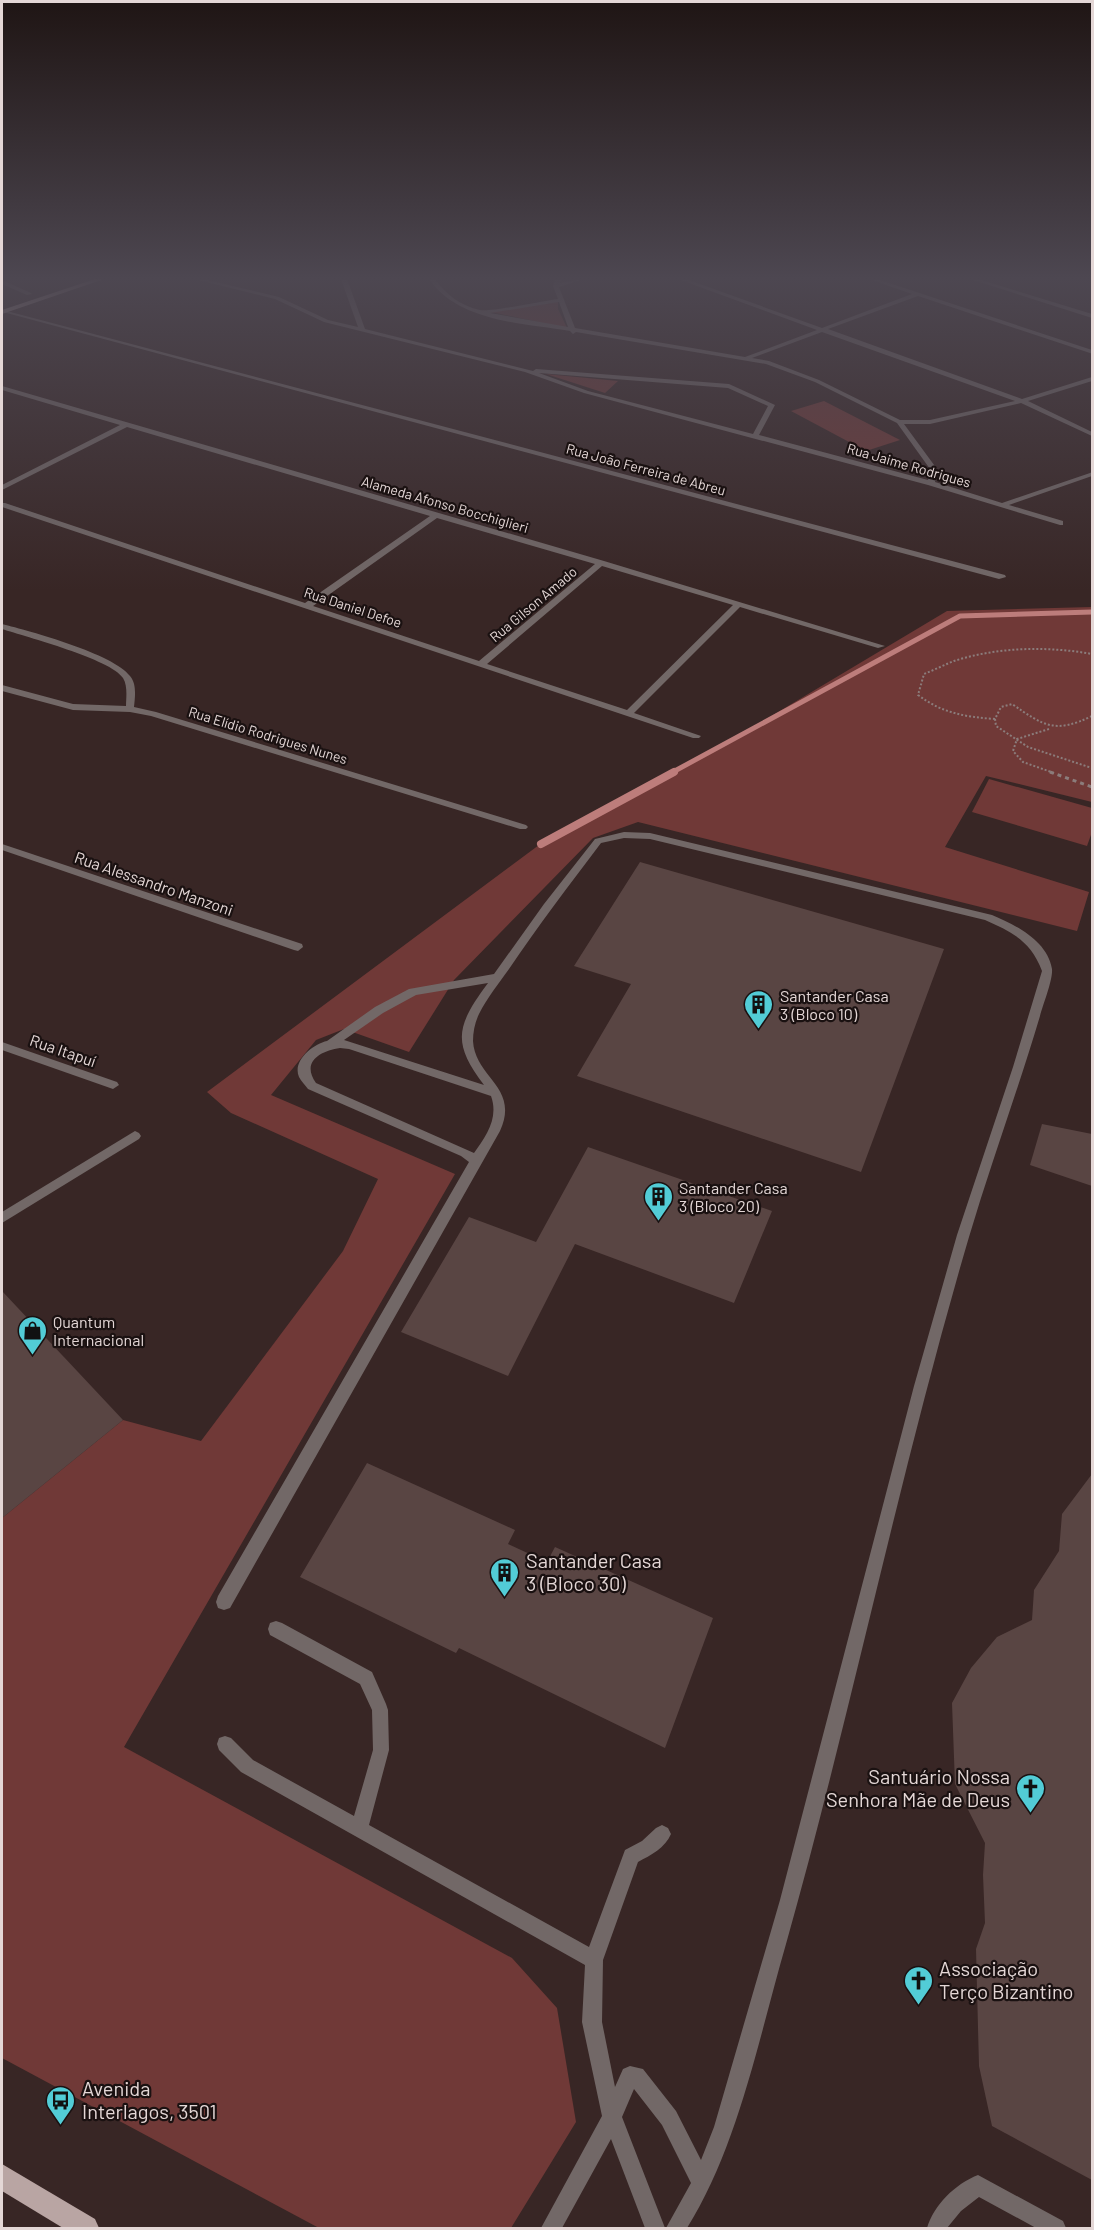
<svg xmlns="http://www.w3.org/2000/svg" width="1094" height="2230" font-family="Barlow,sans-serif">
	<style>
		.green { fill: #703937 }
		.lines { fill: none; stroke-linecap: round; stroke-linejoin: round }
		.stream-far1 { stroke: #bd7d7b; stroke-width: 5 }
		.stream { stroke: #bd7d7b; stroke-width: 8 }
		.building { fill: #594543 }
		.path-far1 { stroke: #8b7c7b; stroke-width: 2; stroke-dasharray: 2 2; stroke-linecap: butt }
		.path { stroke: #8b7c7b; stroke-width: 3; stroke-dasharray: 4 4; stroke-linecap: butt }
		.lane { fill: #726867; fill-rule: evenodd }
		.street { fill: #726867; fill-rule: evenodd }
		.primary { fill: #b9a5a3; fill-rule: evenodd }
		.labels { text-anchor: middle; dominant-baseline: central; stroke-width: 4.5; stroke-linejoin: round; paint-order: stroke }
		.far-street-label { font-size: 14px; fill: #e4d7d6; stroke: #1a1111 }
		.street-label { font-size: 16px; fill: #e4d7d6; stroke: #1a1111 }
		.poi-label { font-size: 16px; fill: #e4d7d6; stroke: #1a1111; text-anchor: start }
		.near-poi-label { font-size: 20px; fill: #e4d7d6; stroke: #1a1111; text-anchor: start }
	</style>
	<rect width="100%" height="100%" fill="#382625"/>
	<g class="green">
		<path d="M558 302V309L567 328 491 312Z"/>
		<path d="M546 374 618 381 605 393Z"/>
		<path d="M824 401 900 440 866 451 791 411Z"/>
		<path d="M1092 607V802L986 776 945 847 1089 892 1077 931 638 822 593 838 454 980 409 1052 344 1029 316 1040 271 1095 455 1174 124 1747 512 1958 557 2008 576 2122 511 2228H319L2 2058V1518L123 1420 201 1441 343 1251 378 1179 231 1113 207 1092 539 845 763 721 947 611Z"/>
		<path d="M989 779 1092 808V832L1087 846 972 812Z"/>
	</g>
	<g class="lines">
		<path class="stream-far1" d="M671 773 960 616 1092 612"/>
		<path class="stream" d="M541 844 674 772"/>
	</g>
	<g class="building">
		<path d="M640 862 944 949 861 1172 577 1076 631 984 574 966Z"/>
		<path d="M1042 1124 1092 1134V1186L1030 1165Z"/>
		<path d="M588 1147 772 1211 734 1303 575 1244 508 1376 401 1332 469 1217 536 1242Z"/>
		<path d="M2 1291 123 1420 2 1518Z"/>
		<path d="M367 1463 515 1530 508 1544 547 1562 555 1547 713 1618 665 1748 459 1648 456 1653 300 1577Z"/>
		<path d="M1092 1474V2180L992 2126 979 2066 976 1949 985 1923 983 1875 985 1843 955 1784 952 1703 971 1668 997 1637 1032 1620 1034 1590 1059 1551 1062 1514Z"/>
	</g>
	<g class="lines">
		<g class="path-far1">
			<path d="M1092 716C1055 734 1044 726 1012 704L1001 707 995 719 996 726 1028 747 1092 768"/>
			<path d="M995 719C965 717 942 713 918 695L924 674C934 670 944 665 954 661 997 647 1048 646 1092 654"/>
			<path d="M1049 729 1017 739 1013 751 1023 762 1054 773"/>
		</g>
		<path class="path" d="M1050 772 1092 787"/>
		<g class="lane">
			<path d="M2 280 31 293 32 294 27 295 2 284Z"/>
			<path d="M624 832 650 833 992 915C1015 925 1047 940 1052 969 1053 980 1043 1004 1040 1016 1018 1090 991 1163 969 1237 900 1471 852 1710 786 1944 759 2037 738 2147 687 2228H666L691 2183 662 2125 634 2089 622 2117 665 2228H645L611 2139 562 2228H541L602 2116 582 2022 585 1965 241 1772 219 1750 217 1744 219 1738 225 1736 231 1738 253 1760 354 1816 373 1750 372 1710 360 1684 270 1635 268 1629 270 1623 276 1621 282 1623 372 1672 386 1704 388 1710 389 1750 369 1825 589 1947 625 1850 642 1841 656 1828 662 1825 668 1828 671 1834C665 1848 651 1855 638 1862L603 1960 602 2022 615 2087 623 2069 630 2066 643 2069 676 2111 701 2160 714 2127 780 1900 914 1386 957 1235 1013 1067 1042 971C1031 941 1012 932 985 920L650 839 624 838 601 843C570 884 538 926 509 969 499 983 487 998 479 1014 475 1022 473 1032 473 1041 475 1078 520 1087 500 1131L230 1608 224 1610 218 1608 216 1602 218 1596 469 1162 461 1156 308 1089C305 1085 301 1081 299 1077 292 1061 313 1044 327 1041L375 1007 409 989 494 974 544 904 595 839ZM488 983C457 1025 451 1042 484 1085L344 1040 383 1013 416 995ZM340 1048 349 1049 491 1096C499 1118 486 1136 474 1153L316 1083C301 1062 320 1051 340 1048Z"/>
			<path d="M135 1131 139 1133 141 1136 139 1139 2 1223V1212Z"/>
			<path d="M978 2175 1063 2221 1066 2228H1036L979 2197 961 2211 947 2228H927C934 2205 955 2184 978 2175Z"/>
		</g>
		<g class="street">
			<path d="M194 279H203L279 297 328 320 358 327 341 279H347L365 329 533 371 536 369 729 384 775 405 759 435 928 480 930 469 897 423 815 382 766 364 576 332 573 334 570 331C522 323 459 322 429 279H435C445 294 461 306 480 310 492 312 542 301 558 299L553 286 555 279H561L560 283 583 279 559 287 575 328 745 357 817 330 678 279H686L822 328 912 294 869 279H877L1092 350V354L1090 353 918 296 828 329 1022 399 1092 377V381L1028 401 1092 432V436L1021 403 930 424H904L937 469 935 482 1002 503 1090 473 1092 472V476L1009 505 1063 521V525H1060L928 485 584 393 525 372 324 322 275 299ZM559 302 568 327 490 313ZM822 332 1015 401 930 420H900L819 380 769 361 752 358ZM539 373 728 388 768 406 753 434 588 391Z"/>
			<path d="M970 279H978L1092 314V318Z"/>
			<path d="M3 310 1005 575 1006 577 999 579 3 312Z"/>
			<path d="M2 386 604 561 885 646 878 648 740 607 634 713 701 736 699 738H693L2 507V503H5L305 603 430 516 127 427 2 490V485L120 425 2 390ZM437 518 595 564 479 661 313 606ZM602 566 733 605 627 710 487 664Z"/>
			<path d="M2 624C30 631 114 654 130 676 137 684 135 697 134 707L156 712 526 825 528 827 526 829H520L151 716 130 712 73 710 2 691V685L73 704 126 706C126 698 128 686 123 678 111 659 26 637 2 629Z"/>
			<path d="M2 844 302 944 303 947 298 951 294 950 2 850Z"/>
			<path d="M2 1042 117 1082 119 1085 113 1089 2 1050Z"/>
		</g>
		<g class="primary">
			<path d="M95 279H104L2 314V310Z"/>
			<path d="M2 2164 95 2219 99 2228H63L2 2191Z"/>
		</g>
	</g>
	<linearGradient id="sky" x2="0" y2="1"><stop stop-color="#1f1514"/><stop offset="0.47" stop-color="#4d4751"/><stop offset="1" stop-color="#4d4751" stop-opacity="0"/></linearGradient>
	<rect width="1094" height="591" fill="url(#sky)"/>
	<defs>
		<symbol id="building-pin" viewBox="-11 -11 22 30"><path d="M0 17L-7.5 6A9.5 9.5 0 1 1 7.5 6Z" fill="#52ccd6" stroke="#1a1111"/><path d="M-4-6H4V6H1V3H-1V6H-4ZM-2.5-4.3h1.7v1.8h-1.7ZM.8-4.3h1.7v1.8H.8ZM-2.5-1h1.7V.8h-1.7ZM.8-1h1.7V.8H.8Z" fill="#111"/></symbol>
		<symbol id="shop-pin" viewBox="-11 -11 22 30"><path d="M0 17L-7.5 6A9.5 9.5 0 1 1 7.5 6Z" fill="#52ccd6" stroke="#1a1111"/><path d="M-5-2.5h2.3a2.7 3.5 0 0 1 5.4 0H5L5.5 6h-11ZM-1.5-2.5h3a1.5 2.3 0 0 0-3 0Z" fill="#111"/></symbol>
		<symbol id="church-pin" viewBox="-11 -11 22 30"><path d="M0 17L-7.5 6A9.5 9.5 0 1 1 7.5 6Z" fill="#52ccd6" stroke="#1a1111"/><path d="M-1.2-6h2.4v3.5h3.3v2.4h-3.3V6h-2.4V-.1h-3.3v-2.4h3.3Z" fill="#111"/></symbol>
		<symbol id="bus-pin" viewBox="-11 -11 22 30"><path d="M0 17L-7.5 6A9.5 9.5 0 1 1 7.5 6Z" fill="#52ccd6" stroke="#1a1111"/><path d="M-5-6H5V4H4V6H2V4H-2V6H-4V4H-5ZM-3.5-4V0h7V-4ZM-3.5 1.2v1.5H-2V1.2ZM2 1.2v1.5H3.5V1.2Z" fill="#111"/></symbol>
	</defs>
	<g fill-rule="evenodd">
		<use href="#building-pin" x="742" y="988" width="33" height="45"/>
		<use href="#building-pin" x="642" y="1180" width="33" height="45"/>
		<use href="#shop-pin" x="16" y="1314" width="33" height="45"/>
		<use href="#building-pin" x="488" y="1556" width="33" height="45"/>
		<use href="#church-pin" x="1014" y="1772" width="33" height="45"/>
		<use href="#church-pin" x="902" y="1964" width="33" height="45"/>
		<use href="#bus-pin" x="44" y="2084" width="33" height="45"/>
	</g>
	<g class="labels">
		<g class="far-street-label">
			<text transform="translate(909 465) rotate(16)">Rua Jaime Rodrigues</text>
			<text transform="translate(646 469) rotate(15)">Rua João Ferreira de Abreu</text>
			<text transform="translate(445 504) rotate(16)">Alameda Afonso Bocchiglieri</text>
			<text transform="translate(533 604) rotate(-40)">Rua Gilson Amado</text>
			<text transform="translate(353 607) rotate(18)">Rua Daniel Defoe</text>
			<text transform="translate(268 735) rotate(17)">Rua Elídio Rodrigues Nunes</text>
		</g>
		<g class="street-label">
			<text transform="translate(154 883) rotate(19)">Rua Alessandro Manzoni</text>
			<text transform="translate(63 1050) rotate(19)">Rua Itapuí</text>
		</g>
		<g class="poi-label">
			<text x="780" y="995">Santander Casa<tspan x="780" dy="18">3 (Bloco 10)</tspan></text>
			<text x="679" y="1187">Santander Casa<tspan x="679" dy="18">3 (Bloco 20)</tspan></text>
			<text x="53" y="1321">Quantum<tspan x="53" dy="18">Internacional</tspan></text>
		</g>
		<g class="near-poi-label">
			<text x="526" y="1560">Santander Casa<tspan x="526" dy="23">3 (Bloco 30)</tspan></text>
			<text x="1010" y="1776" text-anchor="end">Santuário Nossa<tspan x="1010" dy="23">Senhora Mãe de Deus</tspan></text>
			<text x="939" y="1968">Associação<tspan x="939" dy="23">Terço Bizantino</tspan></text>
			<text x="82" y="2088">Avenida<tspan x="82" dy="23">Interlagos, 3501</tspan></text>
		</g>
	</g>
	<rect width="1094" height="2230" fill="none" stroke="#e4d7d6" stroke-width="6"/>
</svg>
